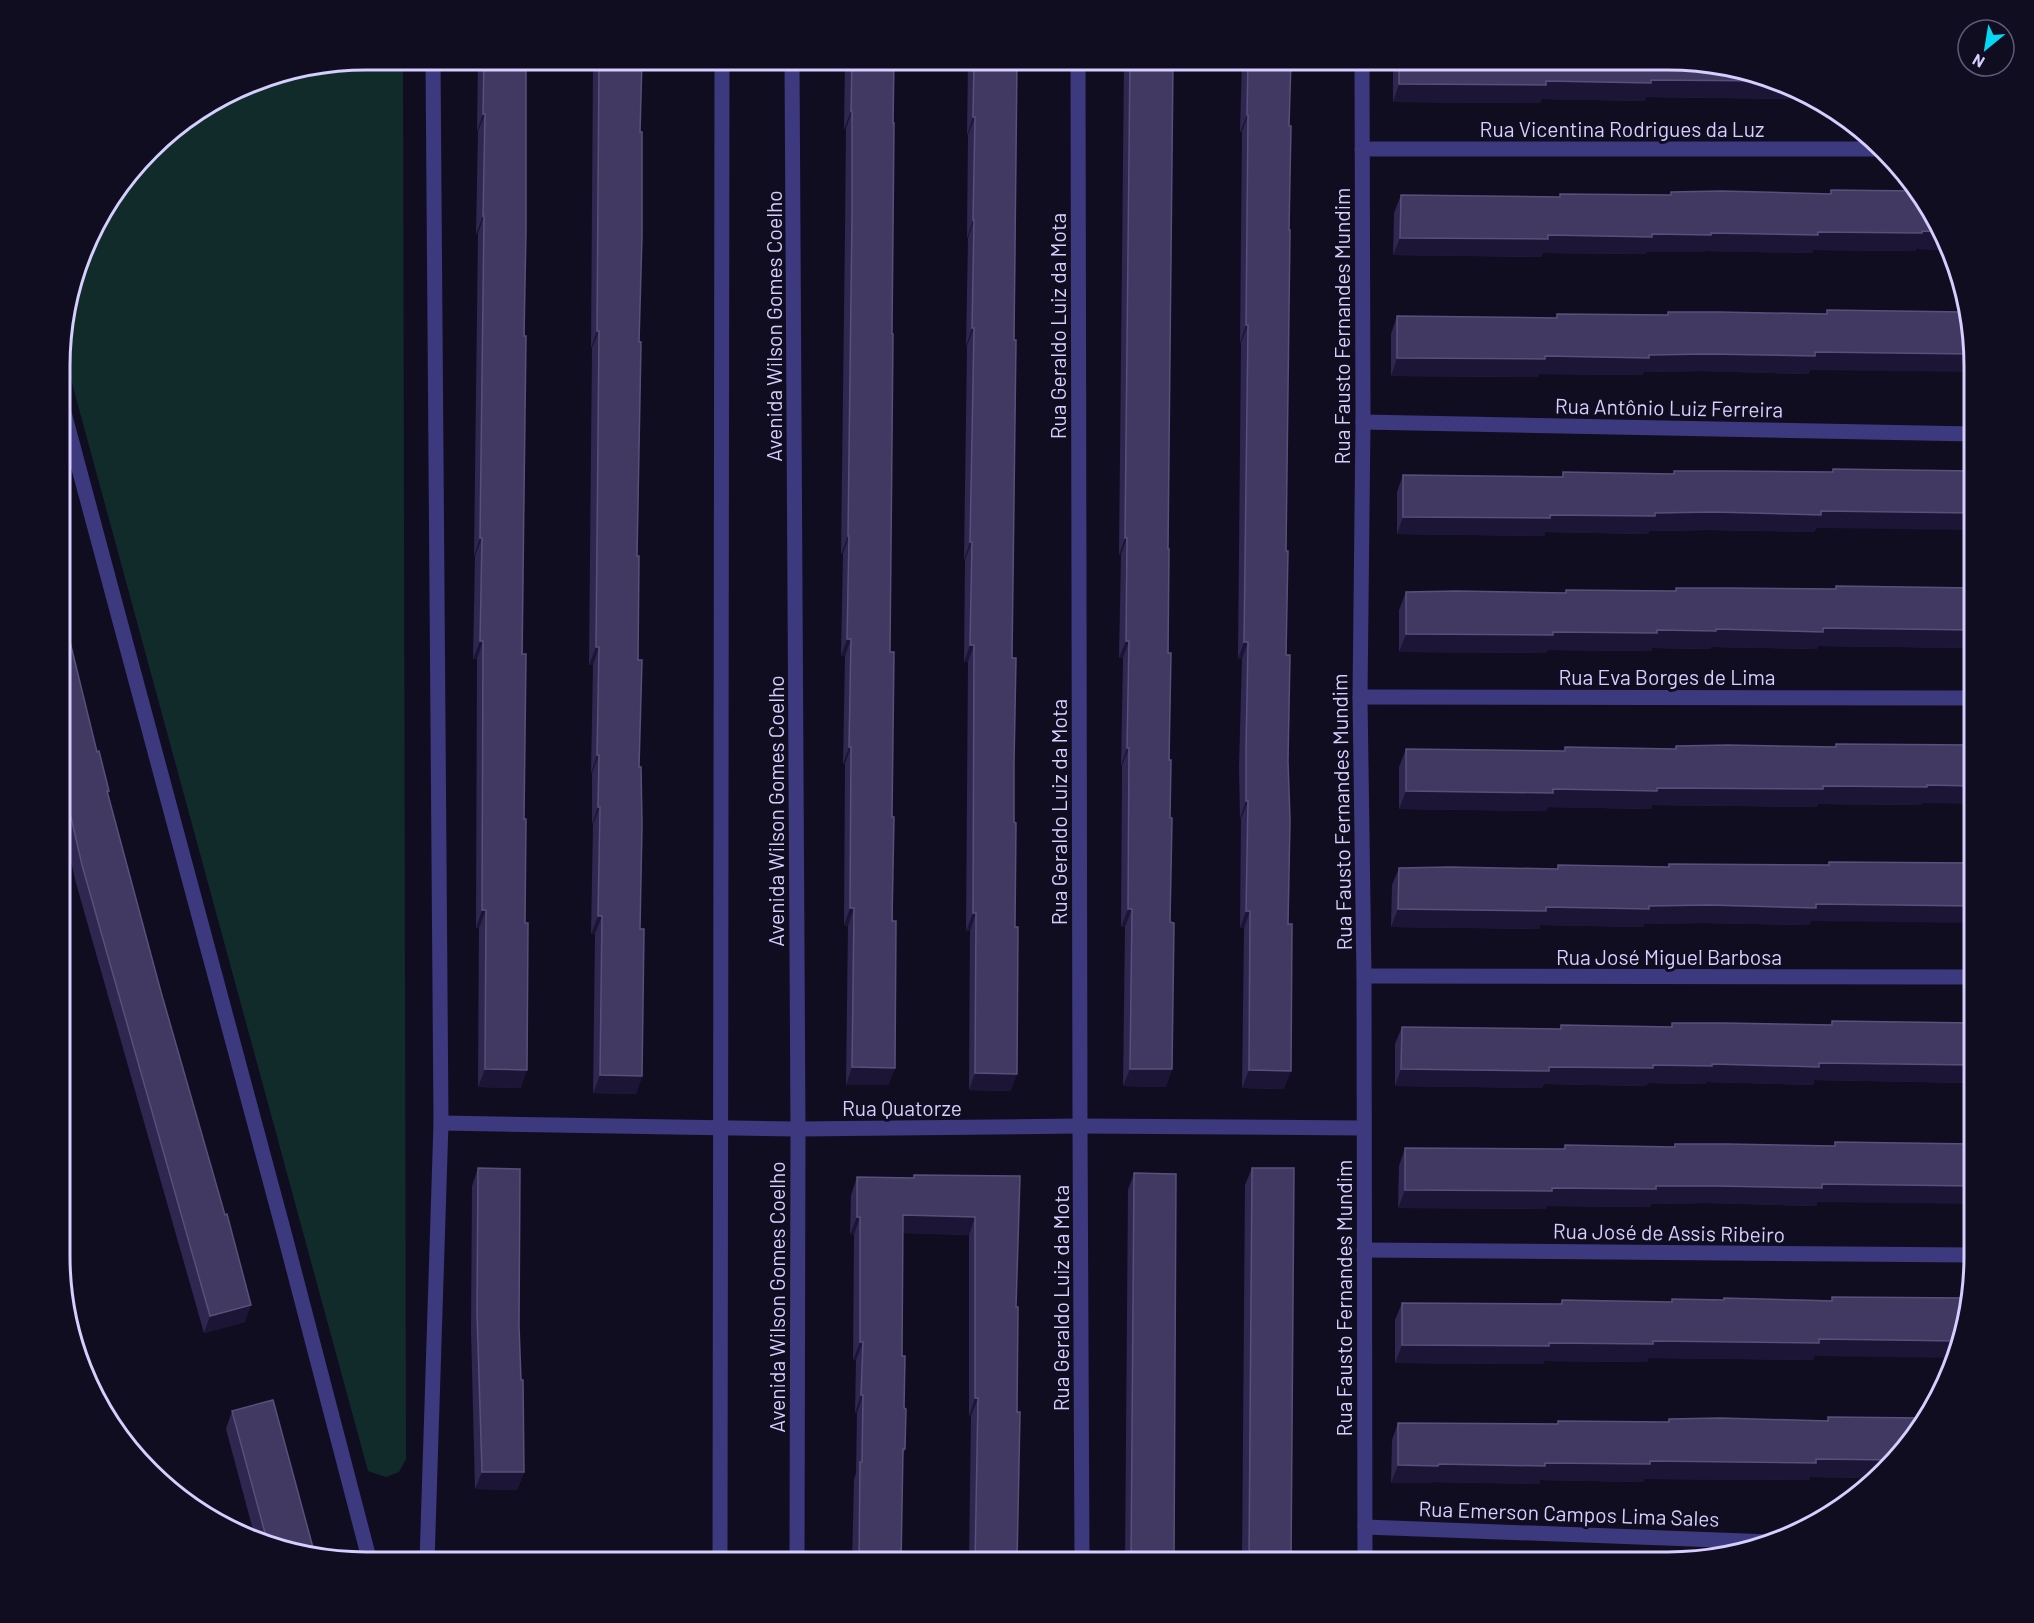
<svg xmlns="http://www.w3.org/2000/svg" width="2034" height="1623" font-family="Barlow,sans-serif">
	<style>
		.green { fill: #112b2b }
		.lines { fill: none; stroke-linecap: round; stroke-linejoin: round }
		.minor { stroke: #3d397f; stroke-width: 15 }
		.wall { fill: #2f274f }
		.shaded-wall { fill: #1c1535 }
		.building { fill: #413962; stroke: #58507a; stroke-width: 1.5 }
		.labels { text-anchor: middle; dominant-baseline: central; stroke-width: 6; stroke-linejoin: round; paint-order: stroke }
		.street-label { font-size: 21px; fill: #d5cefe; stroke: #110d21 }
		.rim { fill: none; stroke: #d5cefe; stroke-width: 3 }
	</style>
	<rect width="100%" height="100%" fill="#110d21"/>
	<path class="green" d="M367 60H403L406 1459 399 1472 386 1477 368 1471 63 350V326L101 214 165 136 268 76Z"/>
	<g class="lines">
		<g class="minor">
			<path d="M792 60 798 1129 797 1563"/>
			<path d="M1078 60 1080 1126 1082 1563"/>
			<path d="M1362 60 1363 422 1360 697 1364 976 1365 1563"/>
			<path d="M1362 149H1881"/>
			<path d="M63 409 286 1240 370 1562"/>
			<path d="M1363 422 1974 434"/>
			<path d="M1360 697 1974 698"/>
			<path d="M1364 976 1974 977"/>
			<path d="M441 1123 798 1129 1080 1126 1363 1128"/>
			<path d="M1364 1250 1973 1255"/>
			<path d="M1365 1527 1772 1542"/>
			<path d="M427 1562 441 1123 433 60"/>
			<path d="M720 1563 722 60"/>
		</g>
	</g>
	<g class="wall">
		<path d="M478 60H526L521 1088 478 1087 479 928H476L477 659H473L475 556H474L478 234H476L478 131H477Z"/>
		<path d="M593 60H642L640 132 637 556 640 929 642 1076 636 1094 593 1093 595 934H591L593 824H592V773H591L593 665H589L592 348H591Z"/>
		<path d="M845 60H894L890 652 895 1068 888 1085H846L848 926 844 925 845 764H843L845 656H841L843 554H841L845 232 846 129H844Z"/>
		<path d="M968 60H1017L1012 658 1014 764 1011 1091 969 1090 970 931H966L968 662H964L965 560H964L967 346H966L968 238H967L968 135H967Z"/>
		<path d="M1124 60H1173L1168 549 1170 818V922L1172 1069 1166 1087 1123 1086 1125 927H1121L1122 766H1121L1123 658H1119L1121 555H1119Z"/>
		<path d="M1242 60H1291L1289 126 1286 551V655L1288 761 1284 1089 1242 1088 1244 928H1240L1241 819 1240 818 1239 767 1242 659H1238L1241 343H1240L1242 132H1240Z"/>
		<path d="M1393 60 1687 61 1785 84 1810 99 1646 97 1644 101 1541 99 1540 103 1393 102Z"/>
		<path d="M1831 190 1917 191 1951 250 1916 249 1915 251 1813 250 1812 253 1705 251 1704 252H1646L1645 254 1543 253 1541 257 1393 255 1394 213 1401 195 1559 197 1560 194 1670 195 1671 192 1829 194Z"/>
		<path d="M1827 310 1963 312 1810 370 1808 374 1702 371 1644 372 1642 375 1539 374 1538 377 1391 376V334L1397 316 1556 318 1557 314 1667 315 1668 312 1826 314Z"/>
		<path d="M1833 469 1974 471 1816 528 1814 532 1708 530 1649 531 1648 534 1545 532 1544 536 1397 534V492L1403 475 1562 477 1563 472 1673 474 1674 471 1832 472Z"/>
		<path d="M1836 586 1974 588V648L1818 646 1817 649 1711 647 1710 649 1652 648 1651 651 1548 650 1546 653 1399 652V610L1406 592 1564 593 1566 590 1675 591 1676 588 1835 589Z"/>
		<path d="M62 609 97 752 109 791 108 794 245 1322 204 1333 76 883 62 823Z"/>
		<path d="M1836 744 1922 803 1921 805 1818 804 1817 807 1652 805 1651 809 1548 807 1546 811 1399 809V767L1406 749 1564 751 1565 747 1675 749 1676 746 1834 747Z"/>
		<path d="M1829 862 1974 863 1811 921 1809 925 1702 923 1644 924 1643 927 1540 925 1539 929 1391 927 1392 885 1399 868 1557 869 1558 865 1668 867 1669 864 1827 865Z"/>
		<path d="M1832 1021 1974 1023 1973 1083 1814 1080 1813 1085 1706 1082 1705 1084 1648 1083 1646 1086 1544 1084 1542 1088 1395 1086V1044L1402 1027 1560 1029 1561 1025 1671 1027 1672 1023 1831 1025Z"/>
		<path d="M1835 1142 1973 1144 1817 1202 1816 1206 1709 1203 1651 1204 1650 1207 1547 1206 1546 1209 1398 1208 1399 1166 1405 1148 1563 1149 1565 1145 1674 1147 1675 1144 1834 1146Z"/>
		<path d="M478 1168 519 1326 524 1472 517 1490 475 1489 471 1330 472 1186Z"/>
		<path d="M1252 1168 1291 1563H1242L1245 1185Z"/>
		<path d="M1134 1173 1174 1563H1125L1128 1190Z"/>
		<path d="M914 1175 1020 1176 1016 1307 1017 1563H969L971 1416H969V1235L903 1233 902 1356 905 1449 903 1455 901 1563H852L854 1480 856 1473 857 1413H855L856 1360H853L854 1235 850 1234 851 1195 857 1177 913 1178Z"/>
		<path d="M1832 1297 1968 1298 1814 1356 1813 1360 1648 1358 1647 1362 1544 1361 1543 1364 1395 1363V1320L1402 1303 1560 1304 1562 1300 1671 1302 1672 1299 1723 1300 1724 1298 1831 1300Z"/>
		<path d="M232 1411 315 1555 256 1541 226 1429Z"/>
		<path d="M1828 1417 1898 1459 1877 1478 1810 1477 1809 1480 1644 1479 1643 1482 1540 1480 1539 1484 1433 1482 1432 1483H1391L1392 1440 1398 1423 1557 1424 1558 1421 1667 1422 1669 1419 1827 1421Z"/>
	</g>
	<g class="shaded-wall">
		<path d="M1651 80 1775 81 1785 84 1810 99 1646 97 1644 101 1541 99 1540 103 1393 102 1399 84Z"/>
		<path d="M851 111H852L846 129H844Z"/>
		<path d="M483 114H485L478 131H477Z"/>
		<path d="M1247 115H1248L1242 132H1240Z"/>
		<path d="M973 117H975L968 135H967Z"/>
		<path d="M483 216H484L478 234H476Z"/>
		<path d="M973 220H974L968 238H967Z"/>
		<path d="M1922 231 1940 232 1951 250 1916 249 1915 251 1813 250 1812 253 1705 251 1704 252H1646L1645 254 1543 253 1541 257 1393 255 1400 238 1711 233Z"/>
		<path d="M1246 325H1248L1241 343H1240Z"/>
		<path d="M972 328H974L967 346H966Z"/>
		<path d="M597 331H599L592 348H591Z"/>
		<path d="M1815 352 1972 354 1974 367V372L1810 370 1808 374 1702 371 1644 372 1642 375 1539 374 1538 377 1391 376 1397 358Z"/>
		<path d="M1821 511 1974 513V530L1816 528 1814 532 1708 530 1649 531 1648 534 1545 532 1544 536 1397 534 1403 517Z"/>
		<path d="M848 536H849L843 554H841Z"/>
		<path d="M480 538H482L475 556H474Z"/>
		<path d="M1125 538H1127L1121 555H1119Z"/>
		<path d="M970 542H972L965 560H964Z"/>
		<path d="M1823 628 1974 630V648L1818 646 1817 649 1711 647 1710 649 1652 648 1651 651 1548 650 1546 653 1399 652 1406 634Z"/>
		<path d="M847 639H851L845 656H841Z"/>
		<path d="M480 641H483L477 659H473Z"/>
		<path d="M1126 641H1129L1123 658H1119Z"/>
		<path d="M1244 642H1248L1242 659H1238Z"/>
		<path d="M970 645H974L968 662H964Z"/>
		<path d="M596 647H599L593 665H589Z"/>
		<path d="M849 747H851L845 764H843Z"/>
		<path d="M1127 748H1129L1122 766H1121Z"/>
		<path d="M597 755H599L592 773H591Z"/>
		<path d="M1927 785 1974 786V804L1922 803 1921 805 1818 804 1817 807 1652 805 1651 809 1548 807 1546 811 1399 809 1406 791 1657 788Z"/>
		<path d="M1246 801H1248L1241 819 1240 818Z"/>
		<path d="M598 807H600L593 824H592Z"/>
		<path d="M1816 904 1974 906V923L1811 921 1809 925 1702 923 1644 924 1643 927 1540 925 1539 929 1391 927 1398 909Z"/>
		<path d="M850 908H854L848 926 844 925Z"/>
		<path d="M1128 909H1132L1125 927H1121Z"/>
		<path d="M482 910H486L479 928H476Z"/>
		<path d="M1246 911H1250L1244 928H1240Z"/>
		<path d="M973 913H976L970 931H966Z"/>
		<path d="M598 916H602L595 934H591Z"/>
		<path d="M1819 1063 1973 1065V1083L1814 1080 1813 1085 1706 1082 1705 1084 1648 1083 1646 1086 1544 1084 1542 1088 1395 1086 1401 1069Z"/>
		<path d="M852 1067 895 1068 888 1085H846Z"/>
		<path d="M485 1069 527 1070 521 1088 478 1087Z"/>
		<path d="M1130 1069H1172L1166 1087 1123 1086Z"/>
		<path d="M1249 1070 1291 1071 1284 1089 1242 1088Z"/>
		<path d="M975 1073 1017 1074 1011 1091 969 1090Z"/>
		<path d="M600 1075 642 1076 636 1094 593 1093Z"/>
		<path d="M1822 1184 1973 1186V1204L1817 1202 1816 1206 1709 1203 1651 1204 1650 1207 1547 1206 1546 1209 1398 1208 1405 1190Z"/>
		<path d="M903 1215 975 1217 969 1235 896 1233Z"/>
		<path d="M857 1217H860L854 1235 850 1234Z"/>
		<path d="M251 1305 245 1322 204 1333 210 1316Z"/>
		<path d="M1819 1339 1958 1341 1954 1358 1814 1356 1813 1360 1648 1358 1647 1362 1544 1361 1543 1364 1395 1363 1402 1345Z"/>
		<path d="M860 1342H863L856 1360H853Z"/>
		<path d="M861 1395H863L857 1413H855Z"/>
		<path d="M975 1398H978L971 1416H969Z"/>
		<path d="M1816 1459 1896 1460 1877 1478 1810 1477 1809 1480 1644 1479 1643 1482 1540 1480 1539 1484 1433 1482 1432 1483H1391L1398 1465 1650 1461Z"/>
		<path d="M482 1472H524L517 1490 475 1489Z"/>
	</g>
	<g class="building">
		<path d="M484 60H526V230L524 336H526L522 654H526L524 819H526L525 923H528L527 1070 485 1069 486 910H482L483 641H480L482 538H480L484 216H483L485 114H483Z"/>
		<path d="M599 60H642L640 132H642V236L639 342H641L637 556H639L638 660H642L639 767H641L642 826 640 929H644L642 1076 600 1075 602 916H598L600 807H598L599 755H597L599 647H596L599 331H597Z"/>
		<path d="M852 60H894L893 123H894L892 334H893L890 652H894L892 817H894L892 921H896L895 1068 852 1067 854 908H850L851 747H849L851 639H847L849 536H848L852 214V111H851Z"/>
		<path d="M974 60H1017L1014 340H1016L1012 658H1016L1014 764V822L1016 823 1015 927H1018L1017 1074 975 1073 976 913H973L974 645H970L972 542H970L974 328H972L974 220H973L975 117H973Z"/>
		<path d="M1130 60H1173L1168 549H1169L1168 653H1171L1169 760H1171L1170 818H1172L1170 922 1174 923 1172 1069H1130L1132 909H1128L1129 748H1127L1129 641H1126L1127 538H1125Z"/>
		<path d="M1248 60H1291L1289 126H1291L1289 230H1290L1286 551H1288L1286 655H1290L1288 761 1290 820 1288 924H1292L1291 1071 1249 1070 1250 911H1246L1248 801H1246V750L1248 642H1244L1248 325H1246L1248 115H1247Z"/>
		<path d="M1399 60 1687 61 1775 81 1651 80V83L1546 81V85L1399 84Z"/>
		<path d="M1831 190 1917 191 1940 232 1922 231V233L1818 232V235L1711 233V235L1652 234V237L1548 235V239L1400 238 1401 195 1560 197V194L1671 195V192L1722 191 1831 194Z"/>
		<path d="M1827 310 1963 312 1972 354 1815 352V356L1708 354 1649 355V358L1545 356V359L1397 358V316L1557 318V314L1668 315V312H1719L1827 314Z"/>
		<path d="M1833 469 1974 471V513L1821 511V515L1714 512 1655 513V516L1550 515V518L1403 517V475L1563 477V472L1674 474V471H1725L1833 472Z"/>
		<path d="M1836 586 1974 588V630L1823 628V632L1716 629V631L1657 630V633L1553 632V635L1406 634V592L1457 591 1566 593V590L1676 591V588H1728L1836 589Z"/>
		<path d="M62 609 97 752 99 751 109 791H107L161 992 225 1215 227 1214 251 1305 210 1316 82 865 62 778Z"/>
		<path d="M1836 744 1974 745V786L1927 785V787L1823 786V789L1657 788V791L1553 789V793L1406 791V749L1565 751V747L1676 749V746L1728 745 1836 747Z"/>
		<path d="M1829 862 1974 863V906L1816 904V908L1709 905 1649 906V909L1546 907V911L1398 909 1399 868 1450 867 1558 869V865L1669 867V864L1829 865Z"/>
		<path d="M1832 1021 1974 1023 1973 1065 1819 1063V1067L1712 1064V1066L1653 1065V1068L1549 1067V1071L1401 1069 1402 1027 1561 1029V1025L1672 1027V1023H1723L1832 1025Z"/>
		<path d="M1835 1142 1973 1144V1186L1822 1184V1188L1716 1186H1656V1189L1552 1188V1191L1405 1190V1148L1565 1149V1145L1675 1147V1144H1727L1835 1146Z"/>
		<path d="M478 1168 520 1169 519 1326 521 1380H523L524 1472H482L477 1312Z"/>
		<path d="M1252 1168H1294L1291 1563H1249Z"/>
		<path d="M1134 1173 1176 1174 1174 1563H1131Z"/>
		<path d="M914 1175 1020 1176 1016 1307H1018L1017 1412H1020L1017 1563H975L978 1398H975V1217L903 1215 902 1356H905L904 1408 906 1409 905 1449H903L901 1563H859L860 1462H862L863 1395H861L863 1342H860V1217H857V1177L914 1178Z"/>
		<path d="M1832 1297 1968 1298 1958 1341 1819 1339V1343L1653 1341V1344L1549 1343V1346L1402 1345V1303L1562 1304V1300L1672 1302V1299L1724 1300V1298L1832 1301Z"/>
		<path d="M273 1400 315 1555 268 1544 232 1411Z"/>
		<path d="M1828 1417 1923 1418 1896 1460 1816 1459V1463L1650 1461V1464L1545 1463V1466L1439 1464 1438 1466 1398 1465V1423L1558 1424V1421L1669 1422V1419L1720 1418 1828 1421Z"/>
	</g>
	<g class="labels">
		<g class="street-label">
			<text x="1622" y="128">Rua Vicentina Rodrigues da Luz</text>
			<text transform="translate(773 326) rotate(-90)">Avenida Wilson Gomes Coelho</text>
			<text transform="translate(1057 326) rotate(-90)">Rua Geraldo Luiz da Mota</text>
			<text transform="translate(1341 326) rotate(-90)">Rua Fausto Fernandes Mundim</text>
			<text transform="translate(1669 407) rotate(1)">Rua Antônio Luiz Ferreira</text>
			<text x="1667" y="676">Rua Eva Borges de Lima</text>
			<text transform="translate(775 811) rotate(-90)">Avenida Wilson Gomes Coelho</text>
			<text transform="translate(1058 812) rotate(-90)">Rua Geraldo Luiz da Mota</text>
			<text transform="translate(1341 812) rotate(-91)">Rua Fausto Fernandes Mundim</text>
			<text x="1669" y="956">Rua José Miguel Barbosa</text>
			<text x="902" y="1107">Rua Quatorze</text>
			<text transform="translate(1669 1232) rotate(1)">Rua José de Assis Ribeiro</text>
			<text transform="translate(776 1297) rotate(-90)">Avenida Wilson Gomes Coelho</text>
			<text transform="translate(1060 1298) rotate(-90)">Rua Geraldo Luiz da Mota</text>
			<text transform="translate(1343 1298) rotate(-90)">Rua Fausto Fernandes Mundim</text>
			<text transform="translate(1569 1513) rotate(2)">Rua Emerson Campos Lima Sales</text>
		</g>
	</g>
	<path d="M0 0H2034V1623H0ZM366 70H1668A296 296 0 0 1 1964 366V1256A296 296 0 0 1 1668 1552H366A296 296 0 0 1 70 1256V366A296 296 0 0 1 366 70Z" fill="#110d21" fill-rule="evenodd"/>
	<path class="rim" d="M366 70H1668A296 296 0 0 1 1964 366V1256A296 296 0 0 1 1668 1552H366A296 296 0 0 1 70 1256V366A296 296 0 0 1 366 70Z"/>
	<g transform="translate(1986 48) rotate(210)"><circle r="28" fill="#110d21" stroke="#5f5a79" stroke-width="1.5"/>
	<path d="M0-4.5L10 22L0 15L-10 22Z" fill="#04d8f5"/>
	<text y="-9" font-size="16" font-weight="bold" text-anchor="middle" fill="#d5cefe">N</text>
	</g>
</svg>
